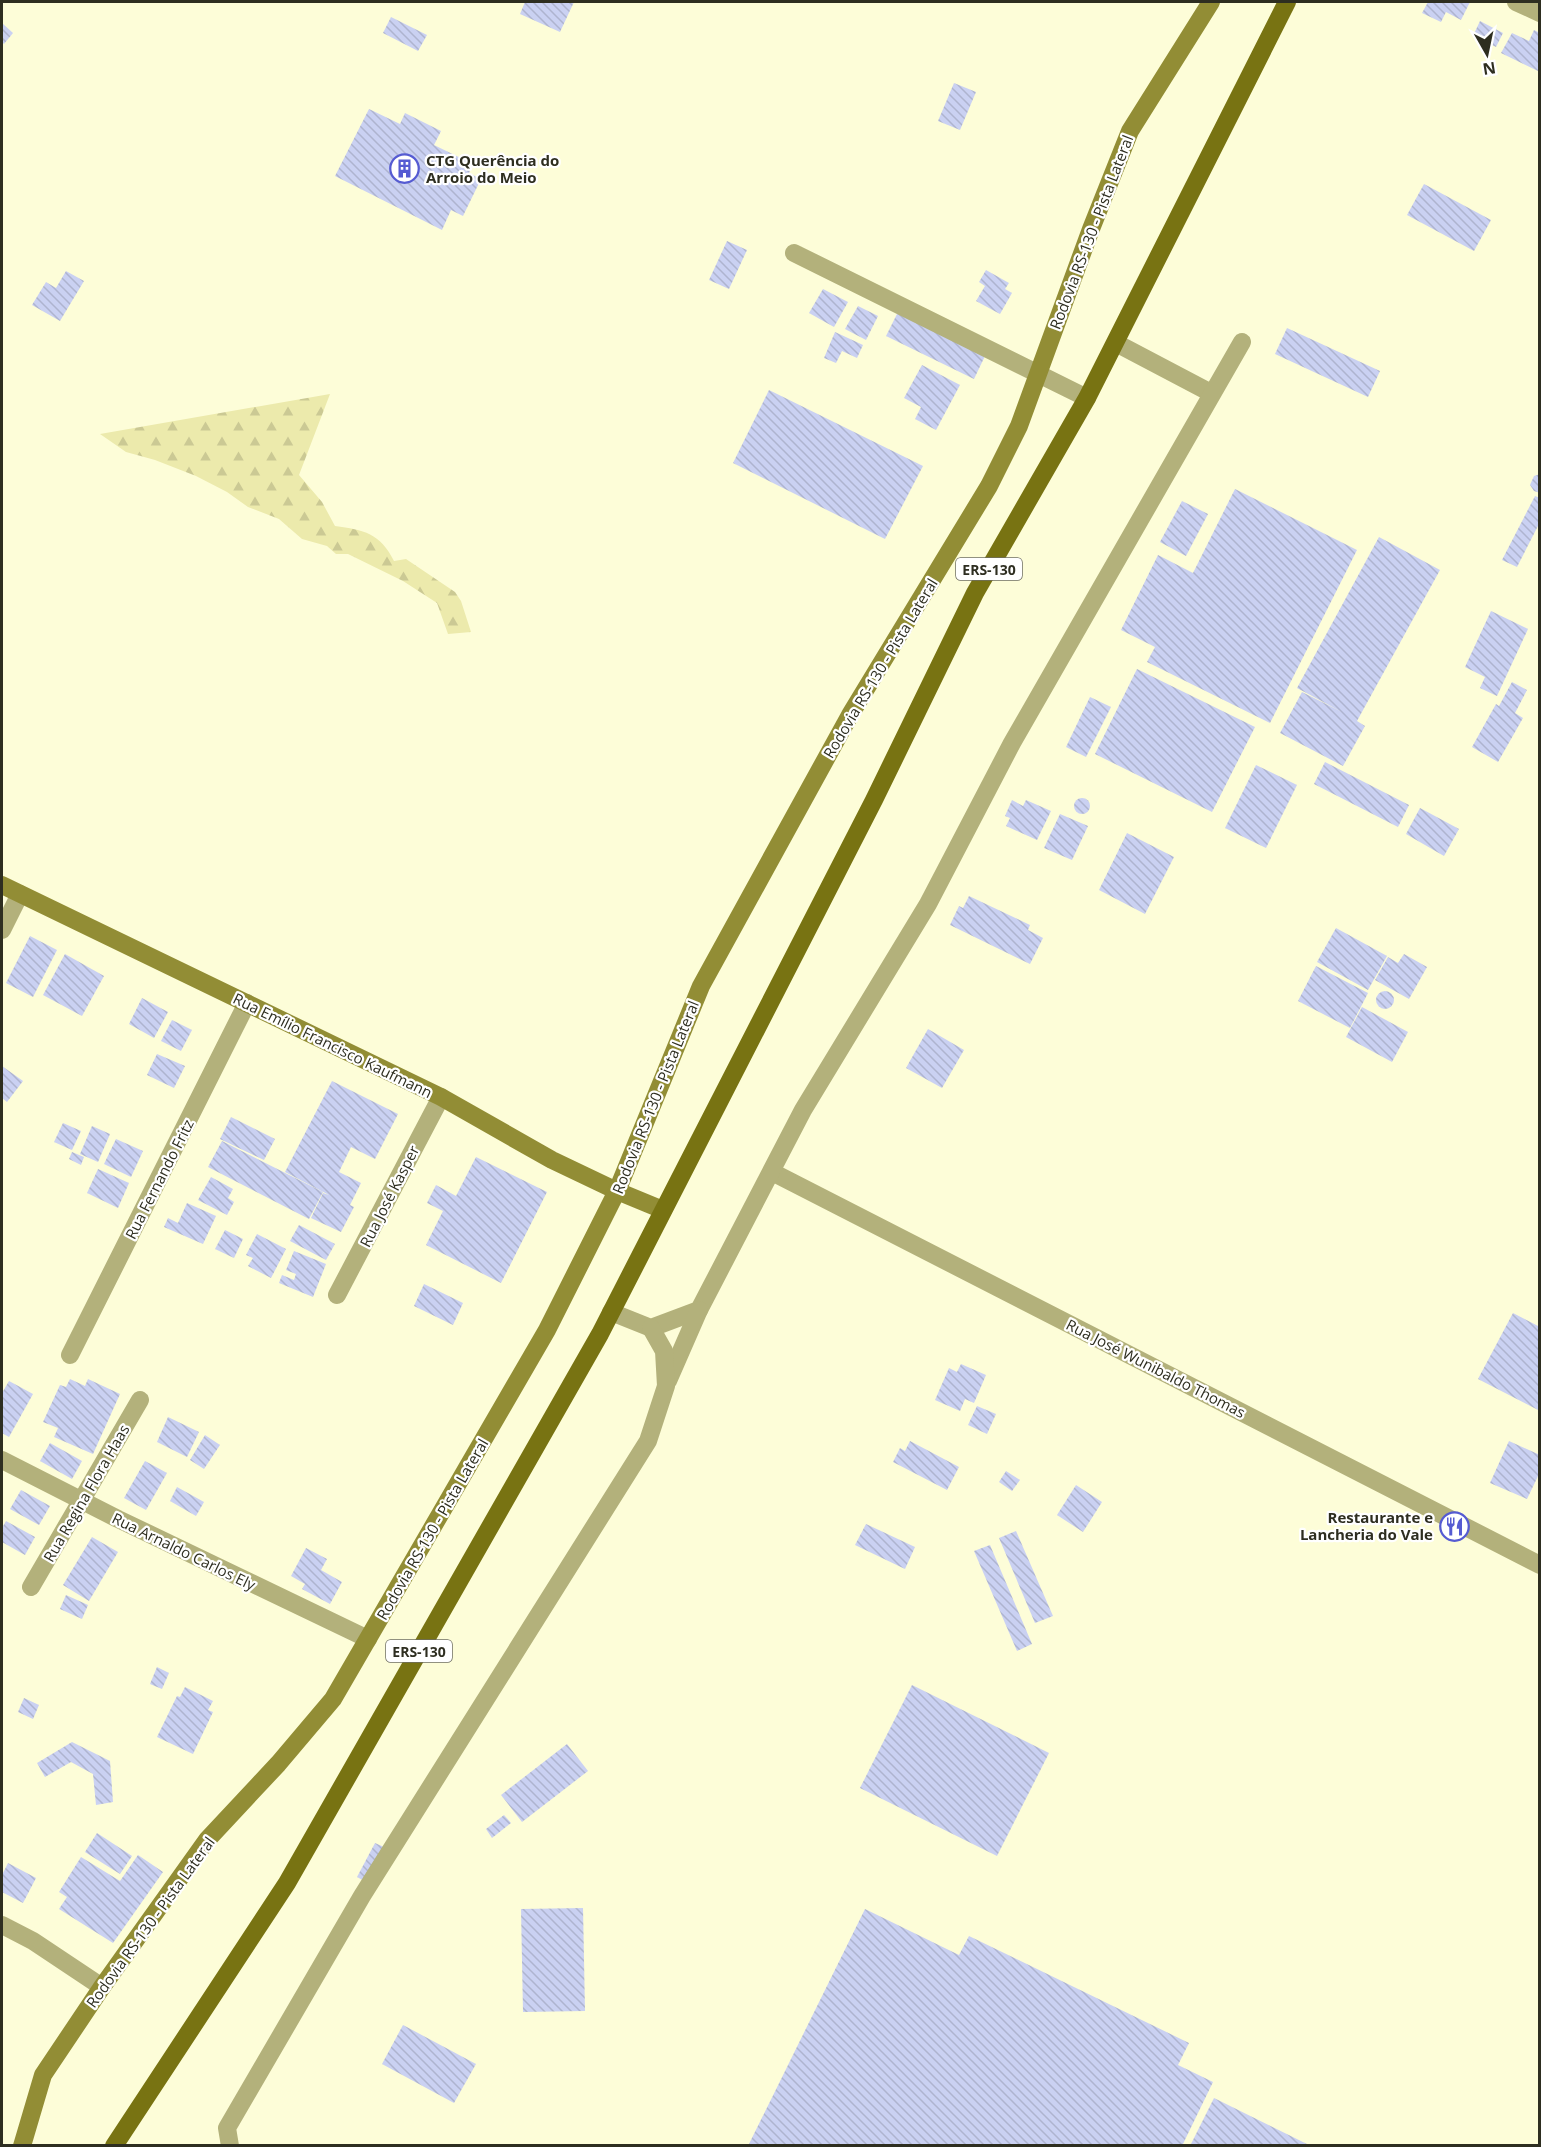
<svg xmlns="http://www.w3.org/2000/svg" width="1541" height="2147" font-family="'Open Sans',sans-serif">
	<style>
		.forest { fill: url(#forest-firs) }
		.building { fill: url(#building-back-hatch) }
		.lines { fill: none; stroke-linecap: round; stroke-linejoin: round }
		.street { stroke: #b3b17b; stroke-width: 18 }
		.secondary { stroke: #928d35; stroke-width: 18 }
		.primary { stroke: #787312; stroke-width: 18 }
		.labels { text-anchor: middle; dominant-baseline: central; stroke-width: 4.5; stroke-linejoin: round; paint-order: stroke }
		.shield { fill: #fff; stroke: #6d6d63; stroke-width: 1.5 }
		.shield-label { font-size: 14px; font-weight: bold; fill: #2e2e20 }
		.poi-label { font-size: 15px; font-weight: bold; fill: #2e2e20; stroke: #fff; text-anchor: start }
		.street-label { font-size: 15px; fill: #2e2e20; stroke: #fff }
	</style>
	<defs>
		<pattern id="forest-firs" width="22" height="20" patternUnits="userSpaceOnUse" patternTransform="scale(1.5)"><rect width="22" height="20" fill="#eceaac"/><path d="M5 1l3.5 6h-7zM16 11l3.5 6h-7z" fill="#cbc994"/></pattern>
		<pattern id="building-back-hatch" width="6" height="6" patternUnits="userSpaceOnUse" patternTransform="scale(1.5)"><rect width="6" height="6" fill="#cad1f2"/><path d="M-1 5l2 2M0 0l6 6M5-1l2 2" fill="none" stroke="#aeb4cf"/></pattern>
	</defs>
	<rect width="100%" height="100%" fill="#fdfdd8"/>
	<path class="forest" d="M330 394 299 475 322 502 335 526C364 530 380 533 394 561L406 559 455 592 461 601 471 632 448 634 437 603 403 581 348 554H336L327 546 302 539 279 519 248 507 227 492 196 476 155 460 126 452 100 434Z"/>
	<g class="building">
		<path d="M525 2 559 3 574 2 560 32 520 14Z"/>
		<path d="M1428 2H1470L1461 20 1446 12 1441 22 1422 13Z"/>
		<path d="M391 17 427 35 418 51 383 33Z"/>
		<path d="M1480 21 1503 33 1496 47 1473 36Z"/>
		<path d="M2 23 13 33 4 44 2 42Z"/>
		<path d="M1534 30 1540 33V72L1501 53 1512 33 1529 41Z"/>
		<path d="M954 83 976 92 960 130 938 121Z"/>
		<path d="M369 109 400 124 405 113 441 131 434 145 473 164 469 173 481 179 463 216 451 210 442 230 335 176Z"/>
		<path d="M1424 184 1491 220 1474 251 1407 215Z"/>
		<path d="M727 241 747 250 729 289 709 280Z"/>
		<path d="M986 270 1009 283 1005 289 1012 293 1000 314 976 301 985 286 979 282Z"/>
		<path d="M66 271 84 281 60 321 32 305 46 282 56 288Z"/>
		<path d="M823 289 848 302 834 327 809 313Z"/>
		<path d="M858 306 878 316 866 340 845 329Z"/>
		<path d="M898 312 985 356 974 379 886 336Z"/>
		<path d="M1287 328 1380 371 1368 397 1275 354Z"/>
		<path d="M835 332 863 345 857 358 842 351 836 363 824 358Z"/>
		<path d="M922 365 960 385 936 430 915 419 921 407 904 398Z"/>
		<path d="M769 390 923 466 885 539 733 463Z"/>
		<path d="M1540 474V493L1534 491 1530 485 1534 476Z"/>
		<path d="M1235 489 1357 550 1270 723 1147 662 1155 647 1121 630 1158 555 1193 573Z"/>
		<path d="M1535 496 1540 498V522L1517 567 1502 560Z"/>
		<path d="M1182 501 1208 514 1186 556 1160 542Z"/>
		<path d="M1379 537 1440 570 1357 721 1365 726 1343 766 1280 733 1302 692 1342 712 1297 688Z"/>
		<path d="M1491 611 1528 629 1497 696 1480 688 1485 677 1465 667Z"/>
		<path d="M1137 669 1255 727 1212 812 1095 754Z"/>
		<path d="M1512 682 1527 690 1515 713 1523 718 1498 762 1472 747 1496 704 1499 706Z"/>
		<path d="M1090 697 1111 707 1086 757 1066 747Z"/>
		<path d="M1325 762 1409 805 1398 827 1314 784Z"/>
		<path d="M1256 765 1297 785 1266 848 1225 828Z"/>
		<circle cx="1082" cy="806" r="8"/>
		<path d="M1012 800 1023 806 1026 800 1051 811 1037 840 1006 826 1010 818 1005 816Z"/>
		<path d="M1420 808 1459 829 1444 856 1406 834Z"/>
		<path d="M1060 814 1088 826 1072 860 1044 848Z"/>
		<path d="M1127 833 1174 857 1145 914 1099 890Z"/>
		<path d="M969 896 1030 925 1028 930 1043 938 1030 964 950 925 959 906 963 908Z"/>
		<path d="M1336 928 1387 956 1368 990 1317 962Z"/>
		<path d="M30 936 57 950 33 997 6 983Z"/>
		<path d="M65 954 104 976 82 1016 43 995Z"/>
		<path d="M1404 954 1427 967 1409 999 1375 980 1388 957 1398 963Z"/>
		<path d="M1316 966 1368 993 1350 1028 1298 1001Z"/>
		<circle cx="1385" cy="1000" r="9"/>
		<path d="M142 998 168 1012 154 1038 129 1024Z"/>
		<path d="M1362 1007 1408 1032 1392 1062 1346 1037Z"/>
		<path d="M172 1020 192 1030 181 1051 161 1041Z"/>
		<path d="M928 1029 964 1050 942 1088 906 1068Z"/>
		<path d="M157 1054 185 1066 174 1088 147 1075Z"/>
		<path d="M2 1066 23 1081 7 1102 2 1098Z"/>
		<path d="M332 1081 398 1114 375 1159 351 1147 339 1172 361 1183 350 1205 354 1207 341 1232 311 1218 323 1193 329 1195 285 1172Z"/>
		<path d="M231 1117 275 1139 264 1160 220 1139Z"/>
		<path d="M63 1123 81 1131 72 1150 54 1142Z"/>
		<path d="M92 1126 110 1134 98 1162 80 1154Z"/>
		<path d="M116 1139 143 1151 131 1177 104 1164Z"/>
		<path d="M222 1141 323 1192 309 1219 208 1167Z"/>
		<path d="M72 1152 84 1157 81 1165 69 1159Z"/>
		<path d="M476 1157 547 1192 501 1283 426 1245 443 1211 427 1203 436 1185 456 1196Z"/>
		<path d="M98 1169 129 1183 118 1208 87 1193Z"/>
		<path d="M211 1177 233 1189 228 1198 234 1202 227 1215 198 1200Z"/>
		<path d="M187 1203 216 1216 203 1244 164 1227 168 1218 178 1223Z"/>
		<path d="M299 1225 335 1244 326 1260 290 1241Z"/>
		<path d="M225 1230 243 1239 234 1258 215 1249Z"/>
		<path d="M257 1234 286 1249 271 1278 248 1266 253 1258 246 1255Z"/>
		<path d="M294 1251 326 1264 313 1297 279 1283 282 1275 294 1280 296 1274 286 1270Z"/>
		<path d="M424 1284 463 1303 453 1325 414 1306Z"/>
		<path d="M1513 1313 1540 1327V1411L1478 1379Z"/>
		<path d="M961 1364 986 1375 974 1403 965 1399 960 1411 935 1400 949 1368 957 1372Z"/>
		<path d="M70 1379 85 1386 88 1379 120 1394 93 1454 54 1437 58 1428 43 1422 60 1385 66 1387Z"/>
		<path d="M9 1381 33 1394 9 1437 2 1433V1393Z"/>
		<path d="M977 1406 996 1414 987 1434 968 1425Z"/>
		<path d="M168 1417 199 1432 187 1457 157 1442Z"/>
		<path d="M205 1435 220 1445 204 1469 190 1460Z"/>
		<path d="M910 1441 959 1467 947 1490 893 1462 900 1448 905 1451Z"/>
		<path d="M1509 1441 1540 1455V1472L1527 1499 1490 1483Z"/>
		<path d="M50 1443 82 1461 72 1479 40 1461Z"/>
		<path d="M145 1461 167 1473 146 1510 124 1498Z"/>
		<path d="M1006 1471 1020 1480 1012 1491 999 1482Z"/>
		<path d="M1076 1485 1102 1502 1083 1532 1057 1515Z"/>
		<path d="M177 1487 204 1502 196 1516 170 1501Z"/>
		<path d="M21 1490 50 1506 39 1525 10 1509Z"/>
		<path d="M6 1521 35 1537 25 1555 2 1542V1528Z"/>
		<path d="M866 1524 915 1547 905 1569 855 1545Z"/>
		<path d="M1016 1531 1053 1616 1035 1623 999 1538Z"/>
		<path d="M92 1537 118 1552 89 1601 63 1585Z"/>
		<path d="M990 1545 1032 1644 1017 1651 974 1551Z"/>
		<path d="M306 1548 327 1559 321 1570 342 1582 330 1604 302 1589 305 1584 291 1576Z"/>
		<path d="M66 1595 88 1605 82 1619 60 1609Z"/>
		<path d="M157 1667 169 1673 162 1689 150 1684Z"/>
		<path d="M912 1685 1049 1753 997 1856 860 1788Z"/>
		<path d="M185 1687 213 1701 208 1710 213 1712 193 1754 157 1737 177 1696 180 1697Z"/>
		<path d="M24 1698 39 1705 33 1719 18 1712Z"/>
		<path d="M72 1742 110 1761 113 1802 96 1805 93 1774 71 1762 45 1777 37 1763Z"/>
		<path d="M567 1744 588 1771 522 1822 501 1795Z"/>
		<path d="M504 1815 511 1823 492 1838 486 1829Z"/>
		<path d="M97 1833 132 1856 120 1874 85 1852Z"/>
		<path d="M375 1843 384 1847 366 1882 357 1877Z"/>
		<path d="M138 1855 163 1872 113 1943 59 1909 67 1897 59 1892 81 1857 120 1881Z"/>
		<path d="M8 1863 36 1878 23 1903 2 1892V1875Z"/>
		<path d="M583 1908 585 2011 523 2012 521 1909Z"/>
		<path d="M865 1909 959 1955 969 1936 1189 2043 1178 2065 1213 2082 1182 2146H748Z"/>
		<path d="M403 2025 476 2064 454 2103 382 2064Z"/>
		<path d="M1214 2098 1311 2146H1190Z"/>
	</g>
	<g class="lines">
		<g class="street">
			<path d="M1516 2 1540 13"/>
			<path d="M794 253 1087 398"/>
			<path d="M1116 343 1211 393"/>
			<path d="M2 930 20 894"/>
			<path d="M772 1172 1540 1565"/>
			<path d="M337 1295 441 1097"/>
			<path d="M611 1312 651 1328 699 1310 803 1110 928 904 1012 743 1242 342"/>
			<path d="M70 1355 247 1003"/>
			<path d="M668 1381 699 1310"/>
			<path d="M2 1460 118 1519 368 1639"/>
			<path d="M31 1587 140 1400"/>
			<path d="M2 1925 33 1941 102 1987"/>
			<path d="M230 2146 227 2128 362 1896 648 1441 666 1386 664 1351 651 1328"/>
		</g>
		<g class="secondary">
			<path d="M2 885 441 1097 552 1160 617 1191 663 1210"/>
			<path d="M22 2146 43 2075 102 1987 207 1840 278 1764 333 1699 547 1330 617 1191 701 986 850 715 989 486 1019 426 1091 229 1130 131 1211 2"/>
		</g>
		<path class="primary" d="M114 2146 287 1883 600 1334 874 800 975 593 1087 398 1287 2"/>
	</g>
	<defs>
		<symbol id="building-ring" viewBox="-11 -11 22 22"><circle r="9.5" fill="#fff" stroke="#555bd2" stroke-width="1.5"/><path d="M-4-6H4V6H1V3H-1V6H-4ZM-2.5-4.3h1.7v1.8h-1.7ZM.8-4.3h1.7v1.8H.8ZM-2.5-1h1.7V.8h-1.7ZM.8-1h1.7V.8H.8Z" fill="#555bd2"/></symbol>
		<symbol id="restaurant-ring" viewBox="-11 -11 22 22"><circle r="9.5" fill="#fff" stroke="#555bd2" stroke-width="1.5"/><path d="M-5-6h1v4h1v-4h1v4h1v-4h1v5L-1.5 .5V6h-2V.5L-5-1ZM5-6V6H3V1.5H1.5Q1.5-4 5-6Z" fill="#555bd2"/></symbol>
	</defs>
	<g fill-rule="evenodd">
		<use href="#building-ring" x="388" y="152" width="33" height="33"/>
		<use href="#restaurant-ring" x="1438" y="1510" width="33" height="33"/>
	</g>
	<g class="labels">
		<g class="shield">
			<rect x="956" y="558" width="66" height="22" rx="4.5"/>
			<rect x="386" y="1640" width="66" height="22" rx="4.5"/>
		</g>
		<g class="shield-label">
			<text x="989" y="569">ERS-130</text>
			<text x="419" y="1651">ERS-130</text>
		</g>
		<g class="poi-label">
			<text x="426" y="160">CTG Querência do<tspan x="426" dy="17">Arroio do Meio</tspan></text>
			<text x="1433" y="1517" text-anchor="end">Restaurante e<tspan x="1433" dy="17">Lancheria do Vale</tspan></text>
		</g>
		<g class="street-label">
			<text transform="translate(1091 232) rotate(-69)">Rodovia RS-130 - Pista Lateral</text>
			<text transform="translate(880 668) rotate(-59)">Rodovia RS-130 - Pista Lateral</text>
			<text transform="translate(333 1045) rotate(26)">Rua Emílio Francisco Kaufmann</text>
			<text transform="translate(655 1097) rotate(-68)">Rodovia RS-130 - Pista Lateral</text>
			<text transform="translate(159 1179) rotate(-63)">Rua Fernando Fritz</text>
			<text transform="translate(389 1196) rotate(-63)">Rua José Kasper</text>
			<text transform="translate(1156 1368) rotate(27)">Rua José Wunibaldo Thomas</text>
			<text transform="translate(86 1493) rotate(-60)">Rua Regina Flora Haas</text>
			<text transform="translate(432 1529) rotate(-60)">Rodovia RS-130 - Pista Lateral</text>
			<text transform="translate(184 1551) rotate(26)">Rua Arnaldo Carlos Ely</text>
			<text transform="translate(150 1922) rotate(-54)">Rodovia RS-130 - Pista Lateral</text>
		</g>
	</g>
	<rect width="1541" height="2147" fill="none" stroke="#2e2e20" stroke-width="6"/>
	<g transform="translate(1487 54) rotate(171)" stroke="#ffffff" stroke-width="4.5" paint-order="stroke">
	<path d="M0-4.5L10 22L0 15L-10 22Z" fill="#2e2e20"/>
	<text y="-9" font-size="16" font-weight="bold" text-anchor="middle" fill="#2e2e20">N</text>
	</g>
</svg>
